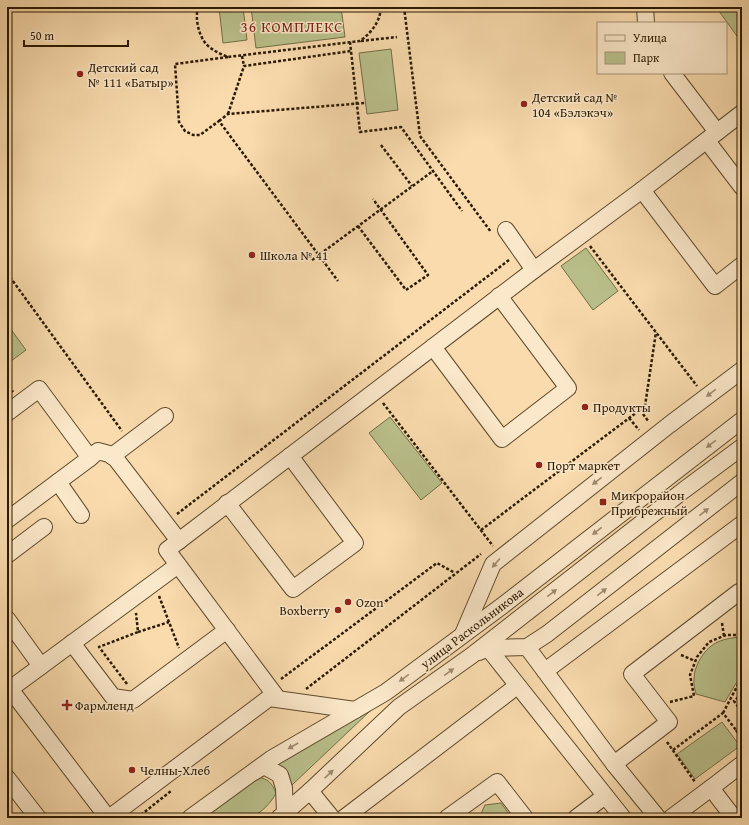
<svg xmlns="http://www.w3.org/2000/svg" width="749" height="825" font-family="'Gentium Book Plus',serif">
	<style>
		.green { fill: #bac18c; stroke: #726e46 }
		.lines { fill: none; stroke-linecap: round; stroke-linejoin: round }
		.minor-casing { stroke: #5e4a2c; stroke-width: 18 }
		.path { stroke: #2b1a01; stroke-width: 2.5; stroke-dasharray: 3 2; stroke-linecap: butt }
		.minor { stroke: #fbe8ca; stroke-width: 16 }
		.oneway { fill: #9d8b70 }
		.poi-dot { fill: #8f2418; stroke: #fbe8ca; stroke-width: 1.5 }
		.labels { text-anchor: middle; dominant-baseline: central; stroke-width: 3; stroke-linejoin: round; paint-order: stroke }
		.poi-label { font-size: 13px; fill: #2b1a01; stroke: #fbe8ca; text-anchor: start }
		.street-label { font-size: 13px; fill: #2b1a01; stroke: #fbe8ca }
		.quarter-label { font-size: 15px; letter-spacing: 1px; fill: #7a1f14; stroke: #fbe8ca }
	</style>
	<rect width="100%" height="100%" fill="#f9dbad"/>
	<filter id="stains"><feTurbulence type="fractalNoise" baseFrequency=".005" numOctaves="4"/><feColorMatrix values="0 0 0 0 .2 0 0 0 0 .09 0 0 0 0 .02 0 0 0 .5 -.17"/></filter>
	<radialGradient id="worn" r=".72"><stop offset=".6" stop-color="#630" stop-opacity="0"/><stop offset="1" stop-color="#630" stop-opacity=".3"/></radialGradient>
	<g class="green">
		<path d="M219 7H243L247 40 223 43Z"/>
		<path d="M251 7H341L345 37 256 48Z"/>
		<path d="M716 7H742V43Z"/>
		<path d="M391 49 398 110 367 114 359 53Z"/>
		<path d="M586 248 618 291 593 310 561 266Z"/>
		<path d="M7 324 26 350 7 364Z"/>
		<path d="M390 417 442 483 421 500 369 433Z"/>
		<path d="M740 637 742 638V673L725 702 696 694C695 689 693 684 694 679 694 672 696 667 699 661 709 643 720 639 740 637Z"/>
		<path d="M387 695 292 785 289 784 277 764Z"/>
		<path d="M722 722 740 746 695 779 677 754Z"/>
		<path d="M258 777C268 779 272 783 276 793 272 802 261 813 252 817 247 820 205 818 196 818Z"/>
		<path d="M501 803 512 818H479L485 805Z"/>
	</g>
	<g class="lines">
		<defs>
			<g id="minor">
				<path d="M645 7 646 23"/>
				<path d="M672 73 717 132"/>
				<path d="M707 141 742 187"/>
				<path d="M642 190 715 286 742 265"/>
				<path d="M506 230 534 270"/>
				<path d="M433 347 502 439 568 388 499 296"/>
				<path d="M7 413 39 389 90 458 7 520"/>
				<path d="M112 456 165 416"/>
				<path d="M90 458 98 451 109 454 116 459 179 541"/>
				<path d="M58 482 81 515"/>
				<path d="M227 503 293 589 355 543 290 456"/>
				<path d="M7 555 44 527"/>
				<path d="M7 619 41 666"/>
				<path d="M463 634 493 564 669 425 742 370"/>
				<path d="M72 643 113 697 133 700 227 630"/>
				<path d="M527 647 614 764 669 722 632 674 739 592 742 595"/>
				<path d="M488 648 623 818"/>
				<path d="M479 652 488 648 527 647 547 634 742 482"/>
				<path d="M545 671 742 524"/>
				<path d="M7 685 108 818"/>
				<path d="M10 689 178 565"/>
				<path d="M278 699 167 550 534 270 642 190 742 113"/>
				<path d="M614 764 658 818"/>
				<path d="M254 772 264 766 280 775 284 788 285 813"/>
				<path d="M7 778 38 818"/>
				<path d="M310 791 332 818"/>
				<path d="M109 818 269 698 355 710"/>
				<path d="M190 818 271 759 386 692 502 606 742 420"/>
				<path d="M279 818 310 791 399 707 471 656 684 490 742 447"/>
				<path d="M344 818 517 686"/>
				<path d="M447 818 497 782 525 818"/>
				<path d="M576 818 605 796"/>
				<path d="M671 818 711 788"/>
				<path d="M734 818 711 788 742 764"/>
			</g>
		</defs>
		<use href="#minor" class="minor-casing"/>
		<g class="path">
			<path d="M198 7C195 18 198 34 206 44 212 50 220 54 228 57L360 41C372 32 380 22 381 7"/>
			<path d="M404 7 420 136 491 232"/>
			<path d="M361 41 397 37"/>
			<path d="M350 42 360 132 401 127 462 211"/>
			<path d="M242 56 244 66"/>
			<path d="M228 57 175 64 179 122 185 131 193 135H200L219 121 338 281"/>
			<path d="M228 114 244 66 351 51"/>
			<path d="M219 121 228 114 365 103"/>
			<path d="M381 145 412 186"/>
			<path d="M358 226 406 290 428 275 373 199"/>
			<path d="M590 246 697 386"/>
			<path d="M312 260 433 171"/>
			<path d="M7 273 122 431"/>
			<path d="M7 382 13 392"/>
			<path d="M383 403 493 546"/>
			<path d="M640 410 649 422"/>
			<path d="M629 418 639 430"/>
			<path d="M177 514 509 260"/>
			<path d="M481 530 645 406 656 332"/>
			<path d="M159 596 179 648"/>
			<path d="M722 623 724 636"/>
			<path d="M138 632 169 622"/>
			<path d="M681 655 695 661"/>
			<path d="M281 679 437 563 455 573"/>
			<path d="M127 684 99 647 138 632 136 613"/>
			<path d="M306 689 481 554"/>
			<path d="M742 694 734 701 742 712"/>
			<path d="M670 702 694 696 690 675 697 657 709 642 726 635H742"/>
			<path d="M723 713 742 677"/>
			<path d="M736 730 742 740"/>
			<path d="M667 742 695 782"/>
			<path d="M673 750 723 713 736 730 742 732"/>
			<path d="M137 818 171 791"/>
		</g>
		<use href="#minor" class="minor"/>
	</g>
	<defs><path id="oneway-solid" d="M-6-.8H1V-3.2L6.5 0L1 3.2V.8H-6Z"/></defs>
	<g class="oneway">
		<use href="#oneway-solid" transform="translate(711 393) rotate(143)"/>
		<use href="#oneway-solid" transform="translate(711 444) rotate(143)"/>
		<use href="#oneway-solid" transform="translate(597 481) rotate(142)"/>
		<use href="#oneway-solid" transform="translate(704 512) rotate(-38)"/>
		<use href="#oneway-solid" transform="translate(597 531) rotate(142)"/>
		<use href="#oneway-solid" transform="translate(496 563) rotate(130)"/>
		<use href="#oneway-solid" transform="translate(602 592) rotate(-38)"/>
		<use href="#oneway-solid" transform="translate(552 593) rotate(-38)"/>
		<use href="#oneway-solid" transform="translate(449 672) rotate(-36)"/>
		<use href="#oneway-solid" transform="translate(404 678) rotate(144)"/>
		<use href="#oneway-solid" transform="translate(293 746) rotate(150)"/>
		<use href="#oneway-solid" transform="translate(329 774) rotate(-43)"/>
	</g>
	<g class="poi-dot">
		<circle cx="80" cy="74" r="4"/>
		<circle cx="524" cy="104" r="4"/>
		<circle cx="252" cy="255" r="4"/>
		<circle cx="585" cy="407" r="4"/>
		<circle cx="539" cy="465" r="4"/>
		<rect x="599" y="498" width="8" height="8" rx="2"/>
		<circle cx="348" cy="602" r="4"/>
		<circle cx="338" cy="610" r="4"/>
		<path d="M65 699h4v4h4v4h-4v4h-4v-4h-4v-4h4z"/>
		<circle cx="132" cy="770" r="4"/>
	</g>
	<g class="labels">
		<g class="poi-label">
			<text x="88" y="67">Детский сад<tspan x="88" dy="15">№ 111 «Батыр»</tspan></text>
			<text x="532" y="97">Детский сад №<tspan x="532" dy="15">104 «Бэлэкэч»</tspan></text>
			<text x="260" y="255">Школа № 41</text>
			<text x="593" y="407">Продукты</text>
			<text x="547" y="465">Порт маркет</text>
			<text x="611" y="495">Микрорайон<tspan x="611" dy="15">Прибрежный</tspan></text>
			<text x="356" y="602">Ozon</text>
			<text x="330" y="610" text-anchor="end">Boxberry</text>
			<text x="75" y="705">Фармленд</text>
			<text x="140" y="770">Челны-Хлеб</text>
		</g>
		<g class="street-label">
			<text transform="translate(472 628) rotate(-37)">улица Раскольникова</text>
		</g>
		<g class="quarter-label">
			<text x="292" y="26">36 КОМПЛЕКС</text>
		</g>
	</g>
	<rect width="749" height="825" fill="none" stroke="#f9dbad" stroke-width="24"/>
	<rect x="8" y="8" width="733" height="809" fill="none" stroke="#2b1a01" stroke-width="2"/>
	<rect x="12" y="12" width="725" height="801" fill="none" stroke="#2b1a01"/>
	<rect x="597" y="22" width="130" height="52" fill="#fbe8ca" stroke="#a8967a"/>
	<rect x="605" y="35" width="20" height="6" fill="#fbe8ca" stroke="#a8967a"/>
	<text x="633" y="42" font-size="12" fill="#2b1a01">Улица</text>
	<rect x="605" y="52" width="20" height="12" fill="#bac18c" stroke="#a8967a"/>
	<text x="633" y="62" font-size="12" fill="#2b1a01">Парк</text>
	<path d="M24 40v6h104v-6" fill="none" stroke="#2b1a01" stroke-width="2"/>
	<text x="30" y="40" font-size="12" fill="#2b1a01" stroke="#fbe8ca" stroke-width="3" paint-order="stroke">50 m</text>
	<rect width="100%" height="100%" filter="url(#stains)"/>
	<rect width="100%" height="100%" fill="url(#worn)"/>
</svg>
